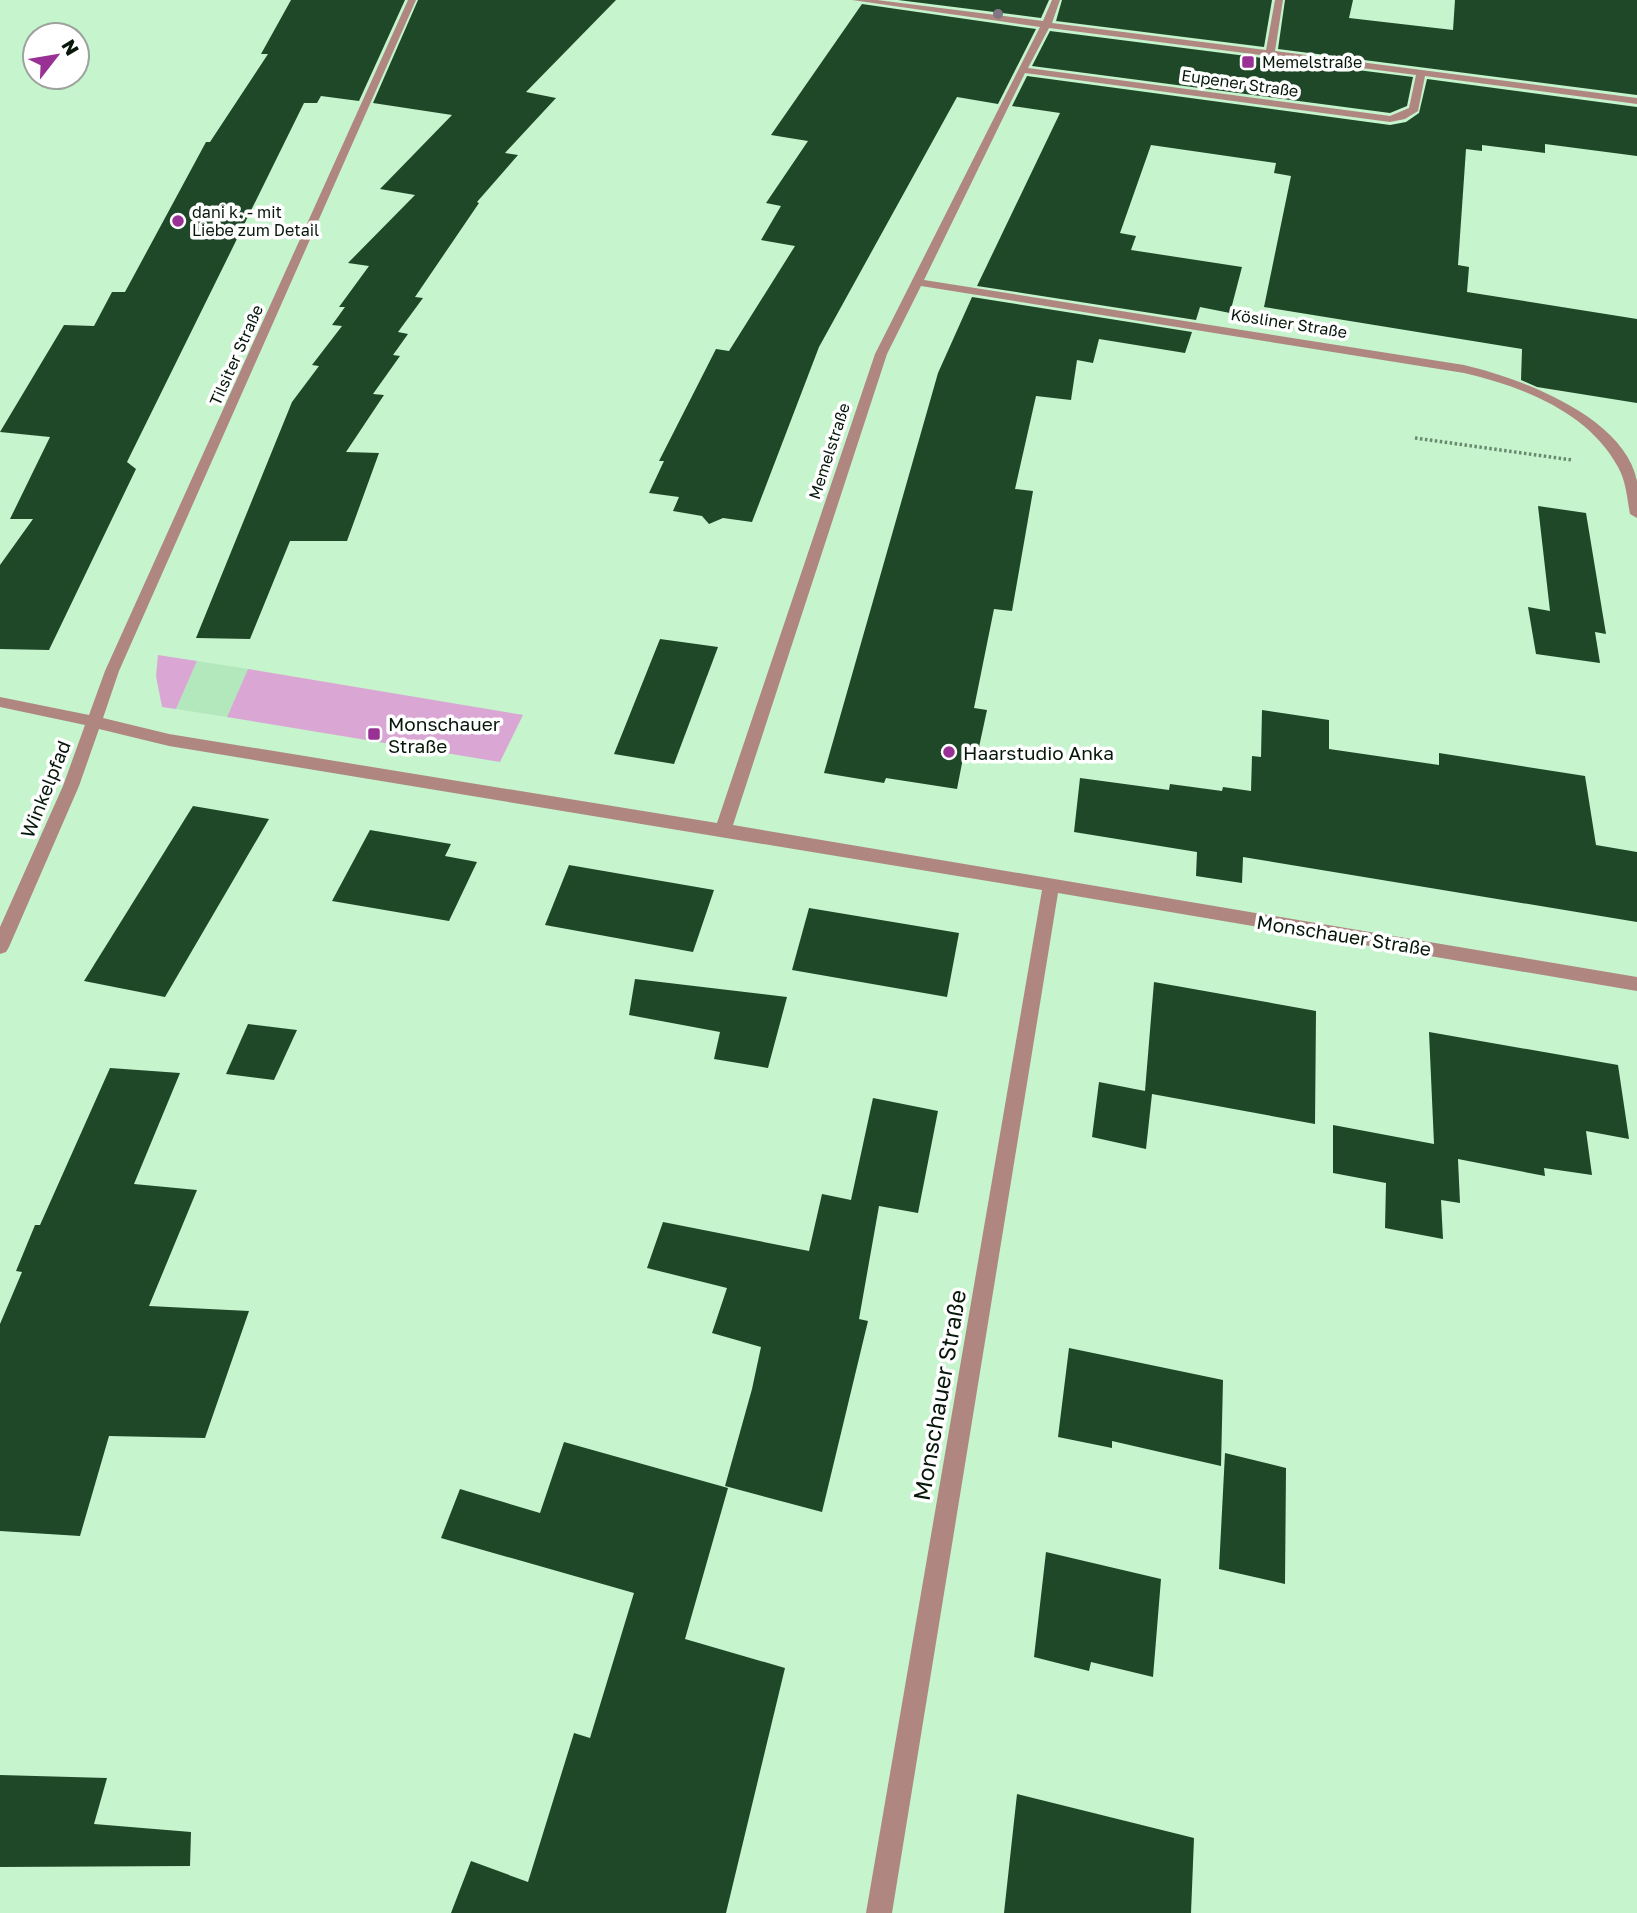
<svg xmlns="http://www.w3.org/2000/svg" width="1637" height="1913" font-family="'Golos Text',sans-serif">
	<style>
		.built { fill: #b3e8bd }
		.green { fill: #daa7d5 }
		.building { fill: #1f4829 }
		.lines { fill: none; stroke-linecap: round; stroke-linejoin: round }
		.path { stroke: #69896f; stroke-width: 3.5; stroke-dasharray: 2.5 2.5; stroke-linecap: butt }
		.minor { fill: #af8780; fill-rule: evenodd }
		.tree { fill: #817684 }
		.poi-dot { fill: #993093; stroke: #fff; stroke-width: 2.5 }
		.labels { text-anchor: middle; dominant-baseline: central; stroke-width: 7; stroke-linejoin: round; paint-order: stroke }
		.far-poi-label { font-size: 16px; fill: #07180b; stroke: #fff; text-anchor: start }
		.far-street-label { font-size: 16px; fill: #07180b; stroke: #fff }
		.poi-label { font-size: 19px; fill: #07180b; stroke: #fff; text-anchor: start }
		.street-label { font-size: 19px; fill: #07180b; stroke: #fff }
		.near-street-label { font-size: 23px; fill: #07180b; stroke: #fff }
	</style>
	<rect width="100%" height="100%" fill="#c5f4cd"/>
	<path class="built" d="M197 661 248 669 227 717 176 709Z"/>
	<g class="green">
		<path d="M158 655 197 661 176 709 162 707 156 676Z"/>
		<path d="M248 669 523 715 500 762 227 717Z"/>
	</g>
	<g class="building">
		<path d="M291 0H405L359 101 321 96 317 103H304L127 462 136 469 49 650 0 649V565L33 519H10L50 437 0 432 64 325 94 326 112 292H125L206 142H210L268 54H261Z"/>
		<path d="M418 0H616L526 92 556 98 505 153 518 155 477 202 479 203 415 297 423 298 398 332 408 334 393 355 400 356 373 394 384 395 346 452 379 453 347 541H290L250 639 196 638 292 402 319 366 312 365 342 326 332 325 345 307H339L369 266 348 263 415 195 380 189 452 115 373 103Z"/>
		<path d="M898 0H1049L1041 18Z"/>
		<path d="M1062 0H1272L1264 47 1056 21Z"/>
		<path d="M1285 0H1353L1349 18 1453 30 1455 0H1637V95L1278 49Z"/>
		<path d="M862 4 1036 29 998 104 957 97 819 347 752 522 723 518 709 524 702 516 673 511 679 497 649 493 664 461H659L716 349 729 351 795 246 761 240 781 206 766 203 808 141 771 135Z"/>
		<path d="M1050 31 1413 77 1407 106 1390 113 1032 66Z"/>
		<path d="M1027 76 1390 125 1406 122 1419 113 1427 79 1637 107V156L1545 144V153L1482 145V151L1466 149 1458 265 1469 267 1467 292 1637 319V403L1537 387 1521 380 1522 349 1264 307 1291 176 1274 173 1276 163 1151 145 1120 233 1136 236 1131 250 1242 267 1230 313 1200 307 1196 320 977 286 1060 113 1012 106Z"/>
		<path d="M972 297 1192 332 1185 353 1099 339 1093 363 1077 360 1071 400 1036 396 1015 489 1033 491 1012 611 994 609 974 708 987 710 976 761 963 758 957 789 886 778 884 783 824 773 938 373Z"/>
		<path d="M1538 506 1586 513 1606 634 1595 632 1600 663 1536 654 1528 607 1550 611Z"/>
		<path d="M660 639 718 647 674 764 614 754Z"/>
		<path d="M1262 710 1329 720V749L1439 765V753L1585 776 1596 845 1637 852V922L1243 857 1242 883 1196 876 1197 852 1074 832 1080 778 1169 790 1170 784 1222 791 1223 787 1251 791 1252 756 1261 757Z"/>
		<path d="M193 806 269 819 165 997 84 981Z"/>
		<path d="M370 830 451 844 445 856 477 862 449 921 332 901Z"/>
		<path d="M569 865 714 890 693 952 545 925Z"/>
		<path d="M809 908 959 933 947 997 792 970Z"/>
		<path d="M635 979 787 997 768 1068 714 1059 720 1032 629 1015Z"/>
		<path d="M1154 982 1316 1011 1315 1124 1152 1094 1146 1149 1092 1137 1099 1082 1145 1091Z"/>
		<path d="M248 1024 297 1030 274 1080 226 1074Z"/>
		<path d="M1429 1032 1618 1065 1629 1139 1586 1131 1592 1175 1544 1168 1545 1176 1458 1159 1460 1203 1441 1200 1443 1239 1385 1228 1386 1183 1333 1173V1125L1434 1144Z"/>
		<path d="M110 1068 180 1073 134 1184 197 1190 149 1306 249 1311 205 1438 109 1436 80 1536 0 1531V1324L22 1272 16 1271 35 1225H40Z"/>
		<path d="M873 1098 938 1111 918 1213 879 1206 859 1319 868 1321 822 1512 725 1486 752 1389 761 1347 712 1333 727 1288 647 1268 663 1222 809 1251 822 1194 851 1200Z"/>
		<path d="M1069 1348 1223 1380 1221 1466 1112 1441V1448L1058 1437Z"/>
		<path d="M564 1442 728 1488 685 1639 785 1668 726 1913H451L471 1861 528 1882 574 1733 590 1738 634 1593 441 1538 460 1489 540 1513Z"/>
		<path d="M1225 1453 1286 1468 1285 1584 1219 1569Z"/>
		<path d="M1046 1552 1161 1579 1153 1677 1091 1662 1089 1671 1034 1657Z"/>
		<path d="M0 1775 107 1778 94 1824 191 1832 190 1866 0 1867Z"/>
		<path d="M1017 1794 1194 1838 1191 1913H1004Z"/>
	</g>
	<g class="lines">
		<path class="path" d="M1415 438 1572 460"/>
		<path class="minor" d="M408 0H416L119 671 103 718 169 734 717 823 875 354 1040 27 852 0H877L1043 21 1052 0H1060L1052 23 1266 50 1275 0H1283L1275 51 1637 98V104L1425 76 1418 111 1405 119 1390 122 1025 73 924 280 1464 365C1519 378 1624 416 1637 481 1637 492 1637 506 1637 518L1630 514C1627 498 1626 481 1618 467 1589 412 1521 386 1464 373L921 286 887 354 733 825 1637 977V991L1058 893 892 1913H866L1042 890 169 746 99 729 79 786 9 947 6 952 0 954V927L63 786 85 725 0 707V697L89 715 105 671ZM1049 28 1416 75 1409 108 1390 116 1028 68Z"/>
	</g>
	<circle class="tree" cx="998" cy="14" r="5"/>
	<g class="poi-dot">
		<rect x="1241" y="55" width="14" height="14" rx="3.5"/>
		<circle cx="178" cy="221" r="7"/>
		<rect x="367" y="727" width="14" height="14" rx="3.5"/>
		<circle cx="949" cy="752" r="7"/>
	</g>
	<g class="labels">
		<g class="far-poi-label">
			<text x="1262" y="62">Memelstraße</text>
			<text x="192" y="212">dani k. - mit<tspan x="192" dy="18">Liebe zum Detail</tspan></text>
		</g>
		<g class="far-street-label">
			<text transform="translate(1240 83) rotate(8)">Eupener Straße</text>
			<text transform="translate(1289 323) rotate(9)">Kösliner Straße</text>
			<text transform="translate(236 355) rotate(-66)">Tilsiter Straße</text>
			<text transform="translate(829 451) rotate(-72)">Memelstraße</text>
		</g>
		<g class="poi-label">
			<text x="388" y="723">Monschauer<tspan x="388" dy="22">Straße</tspan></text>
			<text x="963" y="752">Haarstudio Anka</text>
		</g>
		<g class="street-label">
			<text transform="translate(45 789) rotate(-68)">Winkelpfad</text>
			<text transform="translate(1344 935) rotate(9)">Monschauer Straße</text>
		</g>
		<g class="near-street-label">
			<text transform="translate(939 1395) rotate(-80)">Monschauer Straße</text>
		</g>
	</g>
	<g transform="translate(56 56) rotate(59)"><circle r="33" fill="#ffffff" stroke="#9ca39d" stroke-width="2"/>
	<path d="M0-5L12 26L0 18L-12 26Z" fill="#993093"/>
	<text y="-10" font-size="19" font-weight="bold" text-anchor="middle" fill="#07180b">N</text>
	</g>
</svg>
